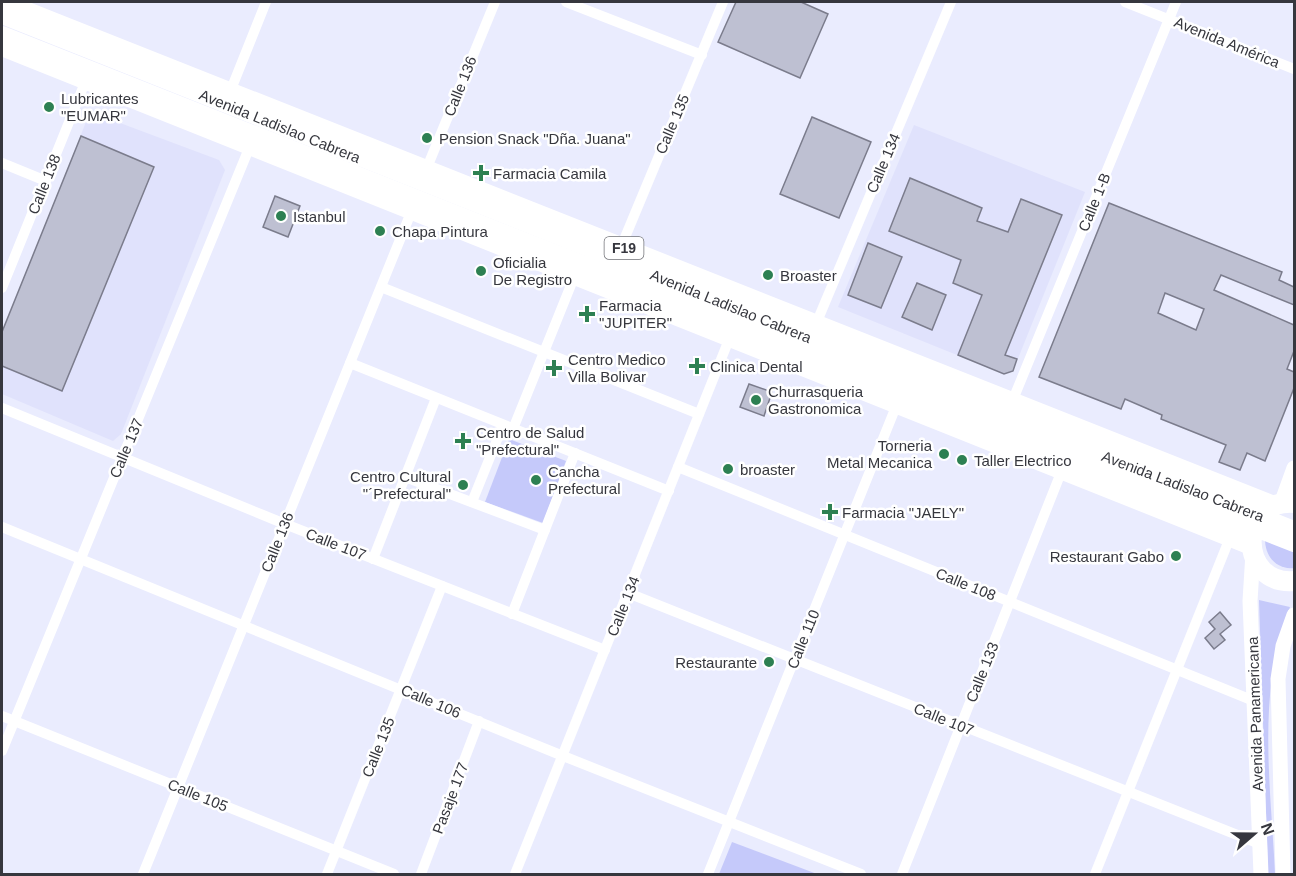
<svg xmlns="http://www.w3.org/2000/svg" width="1296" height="876" font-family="Helvetica,sans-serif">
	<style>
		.built { fill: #e0e2fc }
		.green { fill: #c5c9fa }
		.building { fill: #bec0d2; stroke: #7b7c8c; stroke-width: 1.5; fill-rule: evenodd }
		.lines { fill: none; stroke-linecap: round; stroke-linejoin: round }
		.street { stroke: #fff; stroke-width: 10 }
		.secondary { stroke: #fff; stroke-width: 15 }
		.primary { stroke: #fff; stroke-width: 16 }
		.highway { stroke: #fff; stroke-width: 20 }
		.poi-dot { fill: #2d8052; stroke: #fff; stroke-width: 2 }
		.labels { text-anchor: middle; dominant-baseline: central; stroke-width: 5; stroke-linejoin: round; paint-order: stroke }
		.shield { fill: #fff; stroke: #727378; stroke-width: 1.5 }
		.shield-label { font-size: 14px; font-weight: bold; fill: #36373e }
		.street-label { font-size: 15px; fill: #36373e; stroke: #fff }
		.poi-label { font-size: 15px; fill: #36373e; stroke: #fff; text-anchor: start }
	</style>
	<rect width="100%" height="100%" fill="#eaecfe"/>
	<g class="built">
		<path d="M96 114 219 160 225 170 121 434 113 441 2 394V333L88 117Z"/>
		<path d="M914 125 1085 192 1013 371 1004 374 838 307Z"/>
	</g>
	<g class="green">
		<path d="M509 439 566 461 543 523 485 502Z"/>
		<path d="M1265 539 1294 550V568C1276 570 1265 556 1265 539Z"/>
		<path d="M1259 600 1290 607C1256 691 1271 786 1275 874H1268Z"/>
		<path d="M732 842 817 874H719Z"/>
	</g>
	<g class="building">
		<path d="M736 2H801L828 14 800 78 718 42Z"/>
		<path d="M812 117 871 142 839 218 780 194Z"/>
		<path d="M81 136 154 167 62 391 2 366V332Z"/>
		<path d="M910 178 982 208 977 221 1008 232 1021 199 1062 215 1005 355 1017 359 1013 371 1004 374 958 355 982 295 953 283 961 260 889 231Z"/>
		<path d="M275 196 300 206 288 237 263 227Z"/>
		<path d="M1109 203 1282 272 1279 280 1294 287V305L1221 275 1214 290 1294 325V351L1287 369 1294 372V388L1265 461 1247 453 1240 470 1219 462 1226 445 1161 419 1162 415 1125 399 1121 409 1039 377ZM1165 293 1204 309 1196 330 1158 313Z"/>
		<path d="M868 243 902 257 881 308 848 295Z"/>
		<path d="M917 283 946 295 932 330 902 317Z"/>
		<path d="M749 384 772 392 764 416 740 407Z"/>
		<path d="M1220 612 1231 625 1220 634 1225 640 1214 649 1205 638 1215 629 1209 622Z"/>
	</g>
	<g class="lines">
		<g class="street">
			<path d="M566 2 702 55"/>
			<path d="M1125 2 1294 69"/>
			<path d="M230 92 266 2"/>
			<path d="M2 163 46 181"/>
			<path d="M426 170 495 2"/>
			<path d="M621 247 723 2"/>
			<path d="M381 287 699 414"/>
			<path d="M2 288 86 80"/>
			<path d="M816 324 951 2"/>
			<path d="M350 363 669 491"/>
			<path d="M1012 402 1176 2"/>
			<path d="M2 408 285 524 605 650"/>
			<path d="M513 429 575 275"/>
			<path d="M678 467 1254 701"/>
			<path d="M405 477 545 530"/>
			<path d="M472 502 503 425"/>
			<path d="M2 527 563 756 861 874"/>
			<path d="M373 559 436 398"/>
			<path d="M628 593 1260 844"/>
			<path d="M512 614 575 453"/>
			<path d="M2 716 394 874"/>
			<path d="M2 751 250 146"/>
			<path d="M143 874 412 210"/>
			<path d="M327 874 442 586"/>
			<path d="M421 874 479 721"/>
			<path d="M515 874 730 337"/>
			<path d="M708 874 897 404"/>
			<path d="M902 874 1062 470"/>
			<path d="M1095 874 1231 535"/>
		</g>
		<g class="secondary">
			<path d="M1281 504 1294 468"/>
			<path d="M1253 553 1250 601 1261 874"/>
			<path d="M1283 874 1278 679 1283 646 1294 615"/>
		</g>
		<g class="primary">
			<path d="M2 16 1294 529"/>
			<path d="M2 34 1294 544"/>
		</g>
		<g class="highway">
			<path d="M2 2 1274 506"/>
			<path d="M2 46 1251 545"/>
			<path d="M1294 503C1236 499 1239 586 1294 581"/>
		</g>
	</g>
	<g class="poi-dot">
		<circle cx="49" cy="107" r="6"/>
		<circle cx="427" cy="138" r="6"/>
		<path d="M478 164h6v6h6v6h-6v6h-6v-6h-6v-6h6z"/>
		<circle cx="281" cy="216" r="6"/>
		<circle cx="380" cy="231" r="6"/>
		<circle cx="481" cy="271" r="6"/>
		<circle cx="768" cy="275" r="6"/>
		<path d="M584 305h6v6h6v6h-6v6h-6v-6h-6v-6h6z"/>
		<path d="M694 357h6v6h6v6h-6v6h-6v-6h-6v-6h6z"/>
		<path d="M551 359h6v6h6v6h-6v6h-6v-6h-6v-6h6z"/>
		<circle cx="756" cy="400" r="6"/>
		<path d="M460 432h6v6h6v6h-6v6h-6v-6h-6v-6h6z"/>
		<circle cx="944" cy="454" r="6"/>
		<circle cx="962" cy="460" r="6"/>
		<circle cx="728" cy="469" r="6"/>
		<circle cx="536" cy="480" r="6"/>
		<circle cx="463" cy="485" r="6"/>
		<path d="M827 503h6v6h6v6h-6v6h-6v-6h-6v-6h6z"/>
		<circle cx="1176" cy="556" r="6"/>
		<circle cx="769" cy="662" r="6"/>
	</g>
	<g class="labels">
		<rect class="shield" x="604.5" y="237" width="39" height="22" rx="4.5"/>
		<g class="shield-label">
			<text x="624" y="248">F19</text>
		</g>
		<g class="street-label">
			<text transform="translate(1227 42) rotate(22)">Avenida América</text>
			<text transform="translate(460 86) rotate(-68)">Calle 136</text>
			<text transform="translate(672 124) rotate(-67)">Calle 135</text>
			<text transform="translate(280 126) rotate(22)">Avenida Ladislao Cabrera</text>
			<text transform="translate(883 163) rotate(-67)">Calle 134</text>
			<text transform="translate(44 184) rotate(-68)">Calle 138</text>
			<text transform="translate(1094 202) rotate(-68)">Calle 1-B</text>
			<text transform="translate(731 306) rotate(22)">Avenida Ladislao Cabrera</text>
			<text transform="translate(126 448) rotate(-67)">Calle 137</text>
			<text transform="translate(1183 486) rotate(21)">Avenida Ladislao Cabrera</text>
			<text transform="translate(277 542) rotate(-68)">Calle 136</text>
			<text transform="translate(336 544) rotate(21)">Calle 107</text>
			<text transform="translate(966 584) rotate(22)">Calle 108</text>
			<text transform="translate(623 606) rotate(-68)">Calle 134</text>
			<text transform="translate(803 639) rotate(-68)">Calle 110</text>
			<text transform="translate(982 672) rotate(-68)">Calle 133</text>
			<text transform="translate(431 701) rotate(23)">Calle 106</text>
			<text transform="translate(1255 714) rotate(-92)">Avenida Panamericana</text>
			<text transform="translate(944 719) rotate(22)">Calle 107</text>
			<text transform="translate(378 747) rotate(-68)">Calle 135</text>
			<text transform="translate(198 795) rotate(22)">Calle 105</text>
			<text transform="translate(450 798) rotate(-69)">Pasaje 177</text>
		</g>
		<g class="poi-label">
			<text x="61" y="98">Lubricantes<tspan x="61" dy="17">"EUMAR"</tspan></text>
			<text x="439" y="138">Pension Snack "Dña. Juana"</text>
			<text x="493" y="173">Farmacia Camila</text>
			<text x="293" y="216">Istanbul</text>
			<text x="392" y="231">Chapa Pintura</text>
			<text x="493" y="262">Oficialia<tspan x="493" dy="17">De Registro</tspan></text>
			<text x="780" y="275">Broaster</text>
			<text x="599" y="305">Farmacia<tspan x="599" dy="17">"JUPITER"</tspan></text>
			<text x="568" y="359">Centro Medico<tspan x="568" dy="17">Villa Bolivar</tspan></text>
			<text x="710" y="366">Clinica Dental</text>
			<text x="768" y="391">Churrasqueria<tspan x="768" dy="17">Gastronomica</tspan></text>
			<text x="476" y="432">Centro de Salud<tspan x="476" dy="17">"Prefectural"</tspan></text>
			<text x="932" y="445" text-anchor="end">Torneria<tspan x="932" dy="17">Metal Mecanica</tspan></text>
			<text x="974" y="460">Taller Electrico</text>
			<text x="740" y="469">broaster</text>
			<text x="548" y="471">Cancha<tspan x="548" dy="17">Prefectural</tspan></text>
			<text x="451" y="476" text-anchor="end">Centro Cultural<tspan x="451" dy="17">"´Prefectural"</tspan></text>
			<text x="842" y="512">Farmacia "JAELY"</text>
			<text x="1164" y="556" text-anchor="end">Restaurant Gabo</text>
			<text x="757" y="662" text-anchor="end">Restaurante</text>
		</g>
	</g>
	<rect width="1296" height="876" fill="none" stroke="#36373e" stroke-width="6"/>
	<g transform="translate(1254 834) rotate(70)" stroke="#ffffff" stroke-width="4.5" paint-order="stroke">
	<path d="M0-4.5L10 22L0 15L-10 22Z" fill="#36373e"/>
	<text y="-9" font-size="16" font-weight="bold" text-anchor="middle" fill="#36373e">N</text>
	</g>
</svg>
